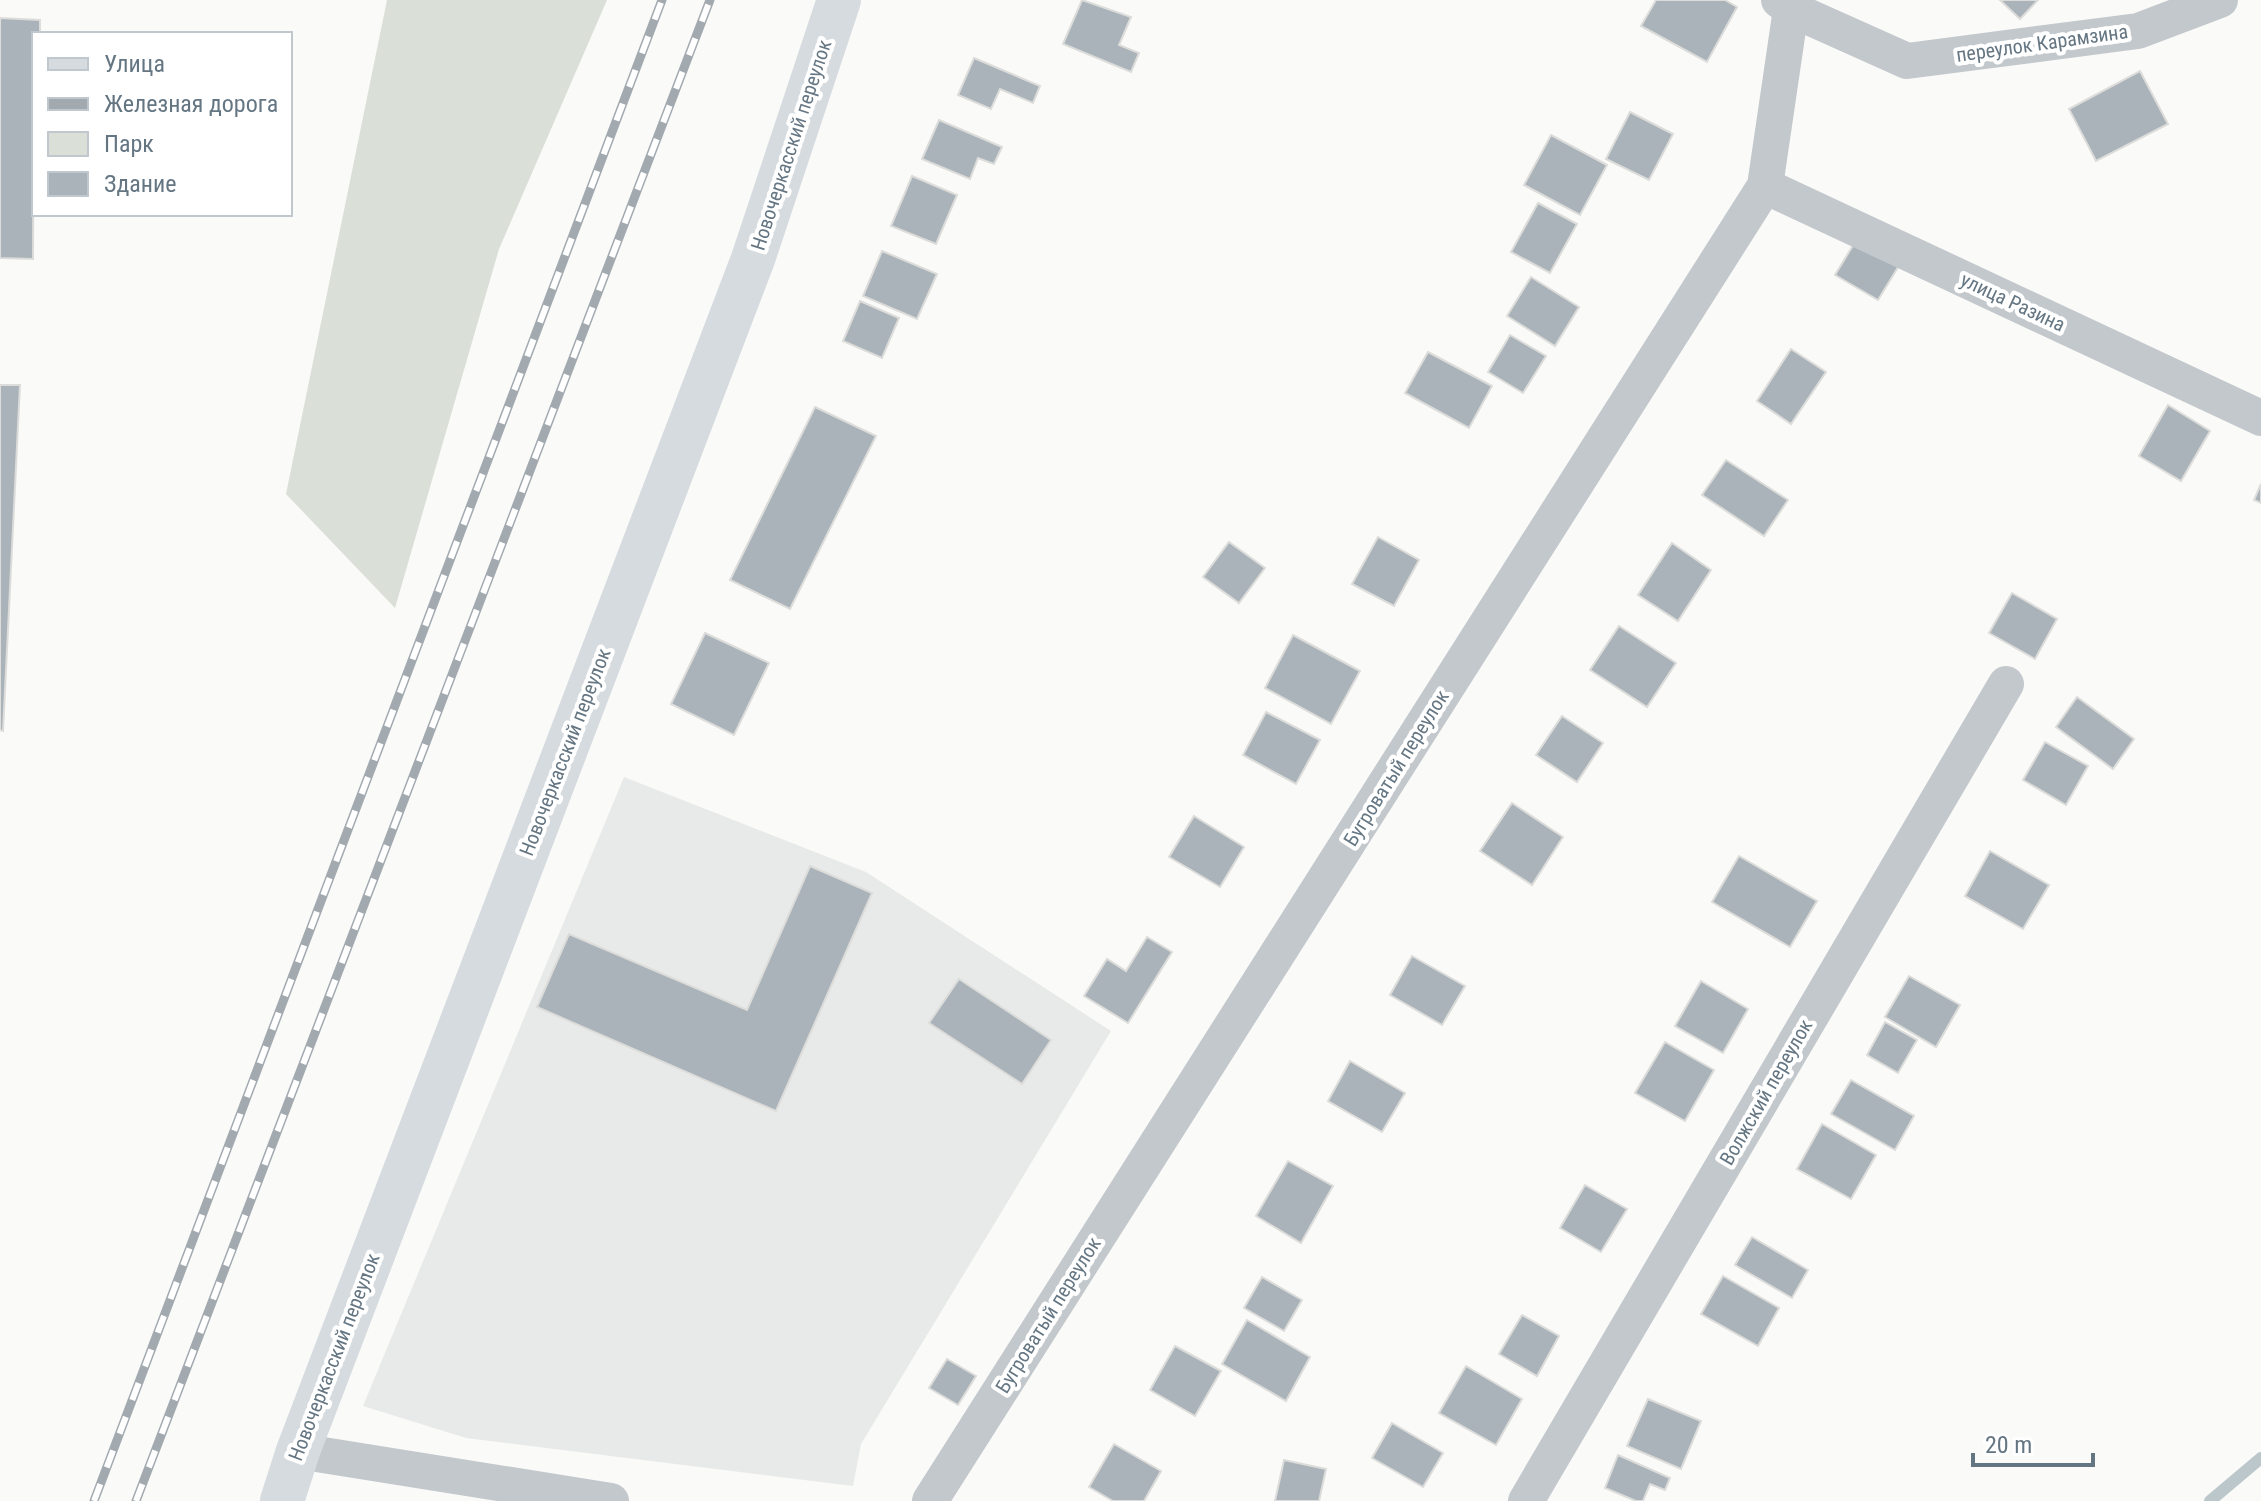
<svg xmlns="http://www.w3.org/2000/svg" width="2261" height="1501" font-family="'Roboto Condensed',sans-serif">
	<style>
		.built { fill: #e8e9e9 }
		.green { fill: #dadfd7 }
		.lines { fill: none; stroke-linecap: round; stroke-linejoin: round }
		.stream { stroke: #bbc7cb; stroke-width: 12 }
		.building { fill: #aab3b9; stroke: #dcdcda; stroke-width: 2 }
		.street { stroke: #c3c8cc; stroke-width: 36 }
		.secondary { stroke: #d6dbdf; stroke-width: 44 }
		.rail-casing { stroke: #a2aab0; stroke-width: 9 }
		.rail { stroke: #fff; stroke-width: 6; stroke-dasharray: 18; stroke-linecap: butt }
		.labels { text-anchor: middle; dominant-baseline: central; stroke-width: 8; stroke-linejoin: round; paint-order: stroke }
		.street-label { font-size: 20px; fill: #657683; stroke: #fff }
	</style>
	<rect width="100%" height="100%" fill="#fafaf8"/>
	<path class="built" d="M624 777 866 872 1111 1031 861 1444 853 1486 466 1438 363 1406Z"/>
	<path class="green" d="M387 0H607L499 249 395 608 286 494Z"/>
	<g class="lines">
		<path class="stream" d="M2210 1501 2261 1458"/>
	</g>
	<g class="building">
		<path d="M1082 0 1131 17 1119 45 1139 53 1131 72 1063 44Z"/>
		<path d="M1656 0H1725L1737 7 1707 62 1641 26Z"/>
		<path d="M2000 0H2038L2020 19Z"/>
		<path d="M0 18 40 20V34H34L33 259 0 258Z"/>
		<path d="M974 58 1040 86 1033 103 1000 89 991 109 958 95Z"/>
		<path d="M2140 71 2168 124 2096 161 2069 109Z"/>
		<path d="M1630 112 1673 134 1649 180 1606 159Z"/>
		<path d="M939 120 1002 147 994 164 978 158 970 179 922 159Z"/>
		<path d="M1551 135 1607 165 1580 215 1524 185Z"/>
		<path d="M912 176 957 195 936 244 891 226Z"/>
		<path d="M1538 203 1577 224 1550 273 1511 252Z"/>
		<path d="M1860 234 1903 259 1878 300 1835 275Z"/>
		<path d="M882 251 937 274 917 319 863 296Z"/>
		<path d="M1531 277 1579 307 1555 346 1507 316Z"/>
		<path d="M860 301 899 318 882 358 843 341Z"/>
		<path d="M1510 335 1546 356 1523 393 1488 372Z"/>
		<path d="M1791 349 1826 372 1791 424 1757 401Z"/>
		<path d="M1428 352 1492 386 1469 428 1405 393Z"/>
		<path d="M0 385H20L3 731 0 730Z"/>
		<path d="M2168 405 2210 431 2181 481 2139 456Z"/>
		<path d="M815 407 876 436 790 609 730 580Z"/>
		<path d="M1726 460 1788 500 1764 536 1702 495Z"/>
		<path d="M2261 484V503L2254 500Z"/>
		<path d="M1378 537 1419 560 1394 606 1352 584Z"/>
		<path d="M1229 542 1265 568 1239 603 1203 577Z"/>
		<path d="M1672 543 1711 570 1678 621 1638 595Z"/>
		<path d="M2012 593 2057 619 2035 659 1989 633Z"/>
		<path d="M1619 626 1676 663 1647 707 1590 670Z"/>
		<path d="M705 633 769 663 734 735 671 704Z"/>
		<path d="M1293 635 1360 671 1331 724 1265 688Z"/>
		<path d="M2077 697 2134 739 2113 769 2056 727Z"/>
		<path d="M1266 712 1320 740 1296 784 1243 755Z"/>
		<path d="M1562 716 1603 743 1577 782 1536 755Z"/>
		<path d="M2045 742 2088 766 2066 805 2023 780Z"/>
		<path d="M1512 803 1563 837 1532 885 1480 851Z"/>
		<path d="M1194 816 1244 847 1220 887 1169 857Z"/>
		<path d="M1990 851 2049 885 2023 929 1965 896Z"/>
		<path d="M1739 856 1817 901 1790 947 1712 902Z"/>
		<path d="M810 866 872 893 776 1111 537 1007 569 934 747 1010Z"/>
		<path d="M1147 937 1172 952 1128 1023 1084 996 1107 959 1126 971Z"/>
		<path d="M1412 956 1465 986 1442 1025 1390 995Z"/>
		<path d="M1909 976 1960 1005 1936 1047 1885 1017Z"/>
		<path d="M959 979 1051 1040 1022 1084 929 1023Z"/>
		<path d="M1701 981 1748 1009 1723 1053 1675 1026Z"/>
		<path d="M1885 1022 1917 1040 1898 1073 1867 1055Z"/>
		<path d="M1665 1042 1714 1070 1685 1121 1635 1093Z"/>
		<path d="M1350 1061 1405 1093 1382 1132 1328 1101Z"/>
		<path d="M1851 1080 1914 1116 1895 1150 1831 1114Z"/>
		<path d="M1822 1124 1876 1155 1851 1199 1797 1169Z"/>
		<path d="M1288 1161 1333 1186 1301 1243 1256 1216Z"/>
		<path d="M1585 1185 1627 1209 1601 1252 1560 1228Z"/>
		<path d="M1752 1237 1808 1270 1792 1298 1735 1265Z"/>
		<path d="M1723 1276 1779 1308 1758 1346 1701 1314Z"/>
		<path d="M1262 1277 1302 1300 1284 1331 1244 1308Z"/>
		<path d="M1522 1315 1559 1336 1537 1376 1499 1354Z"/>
		<path d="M1247 1320 1310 1357 1286 1401 1222 1364Z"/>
		<path d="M1175 1346 1221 1371 1195 1416 1150 1390Z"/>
		<path d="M947 1359 976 1376 958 1405 929 1388Z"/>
		<path d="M1466 1366 1522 1399 1496 1445 1439 1413Z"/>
		<path d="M1648 1399 1701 1421 1681 1469 1627 1446Z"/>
		<path d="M1392 1423 1443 1453 1423 1487 1372 1458Z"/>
		<path d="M1114 1444 1161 1471 1144 1501H1113L1089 1487Z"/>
		<path d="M1618 1455 1670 1478 1665 1490 1650 1484 1643 1501H1636L1605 1488Z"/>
		<path d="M1284 1460 1326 1469 1319 1501H1275Z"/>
	</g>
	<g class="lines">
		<g class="street">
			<path d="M1779 0 1791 9 1907 61 2138 31 2220 0"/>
			<path d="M1765 186 2261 418"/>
			<path d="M298 1451 611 1501"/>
			<path d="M930 1501 1765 186 1791 9"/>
			<path d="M1526 1501 2006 684"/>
		</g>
		<path class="secondary" d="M282 1501 298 1451 753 259 839 0"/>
		<defs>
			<g id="rail">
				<path d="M94 1501 662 0"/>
				<path d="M136 1501 710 0"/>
			</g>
		</defs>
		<use href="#rail" class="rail-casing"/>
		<use href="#rail" class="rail"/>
	</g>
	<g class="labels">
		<g class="street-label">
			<text transform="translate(2042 43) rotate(-8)">переулок Карамзина</text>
			<text transform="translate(791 145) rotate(-72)">Новочеркасский переулок</text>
			<text transform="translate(2013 302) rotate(25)">улица Разина</text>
			<text transform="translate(565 752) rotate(-69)">Новочеркасский переулок</text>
			<text transform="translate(1396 768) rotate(-58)">Бугроватый переулок</text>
			<text transform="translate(1766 1092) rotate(-60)">Волжский переулок</text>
			<text transform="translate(1048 1315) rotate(-58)">Бугроватый переулок</text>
			<text transform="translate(334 1357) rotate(-69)">Новочеркасский переулок</text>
		</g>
	</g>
	<rect x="32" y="32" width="260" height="184" fill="#ffffff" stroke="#c1c8cd" stroke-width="2"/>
	<rect x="48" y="58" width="40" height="12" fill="#d6dbdf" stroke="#c1c8cd" stroke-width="2"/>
	<text x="104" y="72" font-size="24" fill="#657683">Улица</text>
	<rect x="48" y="98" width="40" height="12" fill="#a2aab0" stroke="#c1c8cd" stroke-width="2"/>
	<text x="104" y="112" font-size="24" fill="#657683">Железная дорога</text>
	<rect x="48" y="132" width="40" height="24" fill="#dadfd7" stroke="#c1c8cd" stroke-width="2"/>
	<text x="104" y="152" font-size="24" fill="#657683">Парк</text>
	<rect x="48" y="172" width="40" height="24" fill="#aab3b9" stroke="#c1c8cd" stroke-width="2"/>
	<text x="104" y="192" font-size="24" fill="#657683">Здание</text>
	<path d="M1973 1453v12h120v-12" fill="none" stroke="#657683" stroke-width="4"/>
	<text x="1985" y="1453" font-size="24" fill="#657683" stroke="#ffffff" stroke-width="6" paint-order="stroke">20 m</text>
</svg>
